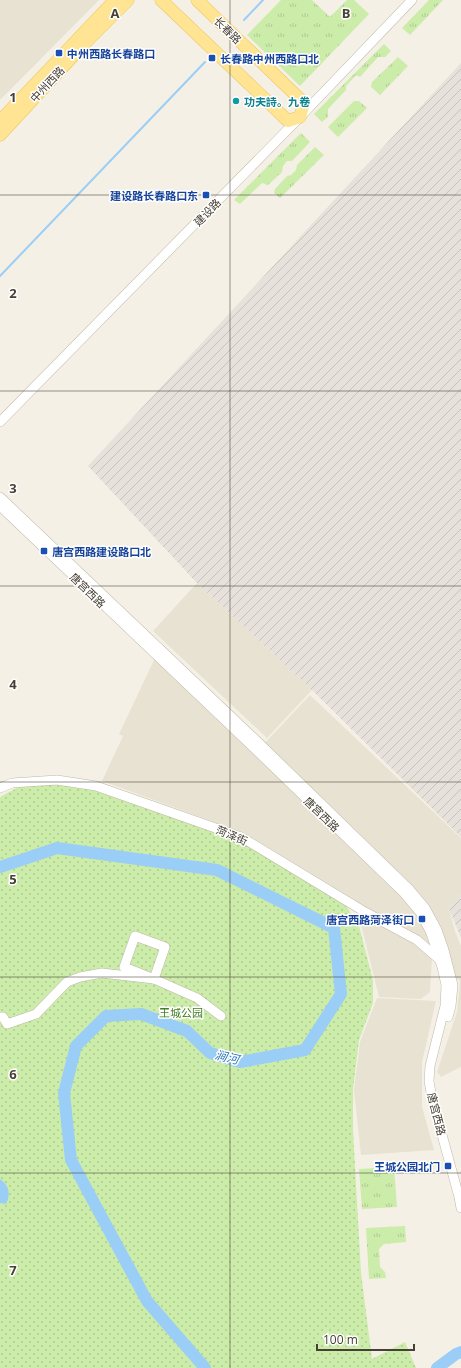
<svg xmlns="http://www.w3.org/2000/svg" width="461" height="1368" font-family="'Open Sans','Noto Sans SC',sans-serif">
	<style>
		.residential { fill: #e8e2d2 }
		.industrial { fill: url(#industrial-furrows) }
		.grass { fill: url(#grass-tufts) }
		.park { fill: url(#park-dots) }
		.water { fill: #9bcef6 }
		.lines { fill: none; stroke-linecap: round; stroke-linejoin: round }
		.stream { stroke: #9bcef6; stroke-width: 2 }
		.river { stroke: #9bcef6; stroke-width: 12 }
		.minor-casing { stroke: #c0b8a7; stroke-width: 10 }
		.major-casing { stroke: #eec659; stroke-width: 13 }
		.minor { stroke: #fff; stroke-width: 9 }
		.major { stroke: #ffe493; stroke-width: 12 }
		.grid { fill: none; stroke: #474034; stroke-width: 1; stroke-opacity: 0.55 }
		.transit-dot { fill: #1a4fb4; stroke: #fff; stroke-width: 1.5 }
		.culture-dot { fill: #0f9aa8; stroke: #fff; stroke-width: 1.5 }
		.labels { text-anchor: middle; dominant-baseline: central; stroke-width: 3; stroke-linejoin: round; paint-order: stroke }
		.street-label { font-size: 11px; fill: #474034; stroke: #fff }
		.transit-label { font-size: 11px; font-weight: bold; fill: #164399; stroke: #fff; text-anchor: start }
		.culture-label { font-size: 11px; font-weight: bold; fill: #0d838f; stroke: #fff; text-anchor: start }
		.park-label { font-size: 11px; fill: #427e22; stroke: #fff }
		.water-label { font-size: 12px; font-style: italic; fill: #2477bc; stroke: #fff }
		.grid-label { font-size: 13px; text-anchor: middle; font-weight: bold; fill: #474034; stroke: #fff; stroke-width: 3; stroke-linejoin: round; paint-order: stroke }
	</style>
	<defs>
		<pattern id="industrial-furrows" width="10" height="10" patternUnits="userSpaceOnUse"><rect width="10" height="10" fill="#e6e1da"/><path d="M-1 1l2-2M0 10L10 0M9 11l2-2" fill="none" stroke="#c7c2bc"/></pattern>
		<pattern id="grass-tufts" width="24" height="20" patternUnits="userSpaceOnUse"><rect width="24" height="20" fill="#ccecaa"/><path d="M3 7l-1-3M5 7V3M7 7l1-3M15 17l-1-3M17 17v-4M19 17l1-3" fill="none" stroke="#b1cb93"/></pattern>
		<pattern id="park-dots" width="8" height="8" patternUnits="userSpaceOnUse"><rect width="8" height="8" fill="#ccecaa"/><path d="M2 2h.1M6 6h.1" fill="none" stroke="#b1cb93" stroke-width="1.8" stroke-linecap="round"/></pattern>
	</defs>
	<rect width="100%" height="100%" fill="#f4f0e5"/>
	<g class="residential">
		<path d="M0 0H99L0 100Z"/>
		<path d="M197 583 312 690 267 738 153 631Z"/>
		<path d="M156 656 261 747 310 695 461 838V895L449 909 455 931 461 946V1067L441 1077 437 1072 457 1012 460 981 432 958 430 992 421 999 379 997 355 900 244 833 102 781 123 736 119 734Z"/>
		<path d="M377 998 436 1001 422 1062V1107L434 1150 361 1155 354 1090 360 1042Z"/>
	</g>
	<g class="industrial">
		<path d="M461 63V837L312 690 197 583 88 466Z"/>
		<path d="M461 895V938L449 909Z"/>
	</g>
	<g class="grass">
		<path d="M281 0H312L330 17 347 0H354L369 14 300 86 247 35Z"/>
		<path d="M429 0H443L410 35 402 28Z"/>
		<path d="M384 44 391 51 385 57H378L360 77 356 75 346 86V90L328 109V117L322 122 314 114Z"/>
		<path d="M398 57 408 66 380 95 371 87 372 82Z"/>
		<path d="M354 101H359L367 108 338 137 328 127Z"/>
		<path d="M301 133 310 142 292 161H287L283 166 282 172 268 185 262 183 240 204 234 200Z"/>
		<path d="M315 147 324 155 280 198 274 193 275 189 287 176 291 175 296 170 297 165Z"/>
		<path d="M394 1167 397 1207 362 1209 359 1169Z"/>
		<path d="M405 1226 406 1242 384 1244 379 1249 380 1267 385 1272 386 1278 369 1279 366 1228Z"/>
	</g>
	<path class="park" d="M24 784 76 786 117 793 276 853 336 890 359 926 373 980V1003L359 1040 353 1089V1131L361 1273 372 1359 405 1342 416 1368H0V797Z"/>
	<path class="water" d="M0 1179C9 1185 11 1194 6 1204L0 1203Z"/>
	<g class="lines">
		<g class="stream">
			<path d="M244 20 263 0"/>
			<path d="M0 276 205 62"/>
		</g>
		<g class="river">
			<path d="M0 867 57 848 217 870 334 928 341 994 305 1050 240 1062 210 1053 187 1031 141 1014 106 1016 76 1046 64 1093 71 1160 147 1301 205 1368"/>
			<path d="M437 1368 456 1354 461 1352"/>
		</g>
		<defs>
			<g id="minor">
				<path d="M0 422 300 117 412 0"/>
				<path d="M0 497 259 743 409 889 425 908 437 930 444 950 453 985 451 1006 448 1017"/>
				<path d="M0 506 254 748 404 893 420 912 431 933 442 967 446 985 445 1006 430 1066 429 1081 432 1098 459 1197 461 1208"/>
				<path d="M0 788 12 783 57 780 96 786 241 837 365 912 417 940 440 960"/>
				<path d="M135 936 165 947 154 979 124 967Z"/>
				<path d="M0 1017H3L7 1024 36 1014 67 982 80 977 102 973 154 979 197 998 221 1016"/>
			</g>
			<g id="major">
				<path d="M161 0 288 121 300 117 304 103 197 0"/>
				<path d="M0 121 115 0"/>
				<path d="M0 135 86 42 128 0"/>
			</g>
		</defs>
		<use href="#minor" class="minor-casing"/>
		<use href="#major" class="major-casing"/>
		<use href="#minor" class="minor"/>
		<use href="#major" class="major"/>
	</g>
	<path class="grid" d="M230 0V1368M0 195H461M0 391H461M0 586H461M0 782H461M0 977H461M0 1173H461"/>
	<g class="transit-dot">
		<rect x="55" y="49" width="8" height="8" rx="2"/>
		<rect x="208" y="54" width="8" height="8" rx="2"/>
		<rect x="202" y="191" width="8" height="8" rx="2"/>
		<rect x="40" y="547" width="8" height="8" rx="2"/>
		<rect x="418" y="915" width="8" height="8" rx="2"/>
		<rect x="444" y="1162" width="8" height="8" rx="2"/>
	</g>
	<circle class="culture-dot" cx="236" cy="101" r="4"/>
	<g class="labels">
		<g class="street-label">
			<text transform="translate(228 30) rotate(44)">长春路</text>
			<text transform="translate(47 84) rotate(-47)">中州西路</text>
			<text transform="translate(207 212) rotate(-46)">建设路</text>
			<text transform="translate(88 590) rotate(44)">唐宫西路</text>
			<text transform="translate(322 814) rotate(44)">唐宫西路</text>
			<text transform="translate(232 835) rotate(23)">菏泽街</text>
			<text transform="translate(437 1114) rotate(76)">唐宫西路</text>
		</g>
		<g class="transit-label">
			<text x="67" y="53">中州西路长春路口</text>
			<text x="220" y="58">长春路中州西路口北</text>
			<text x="198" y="195" text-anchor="end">建设路长春路口东</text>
			<text x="52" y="551">唐宫西路建设路口北</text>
			<text x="414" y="919" text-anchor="end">唐宫西路菏泽街口</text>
			<text x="440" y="1166" text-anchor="end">王城公园北门</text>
		</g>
		<g class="culture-label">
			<text x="244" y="101">功夫詩。九卷</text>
		</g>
		<g class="park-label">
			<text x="181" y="1012">王城公园</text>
		</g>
		<g class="water-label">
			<text transform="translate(227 1057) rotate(14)">涧河</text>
		</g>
	</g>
	<g class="grid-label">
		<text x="115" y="18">A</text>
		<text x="346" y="18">B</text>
		<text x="13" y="102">1</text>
		<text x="13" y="298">2</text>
		<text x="13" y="493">3</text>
		<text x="13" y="689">4</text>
		<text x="13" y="884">5</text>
		<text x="13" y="1079">6</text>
		<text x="13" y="1275">7</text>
	</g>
	<path d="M317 1344v6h97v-6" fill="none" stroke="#474034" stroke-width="2"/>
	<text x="323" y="1344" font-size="12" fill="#474034" stroke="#ffffff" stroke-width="3" paint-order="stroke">100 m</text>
</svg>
